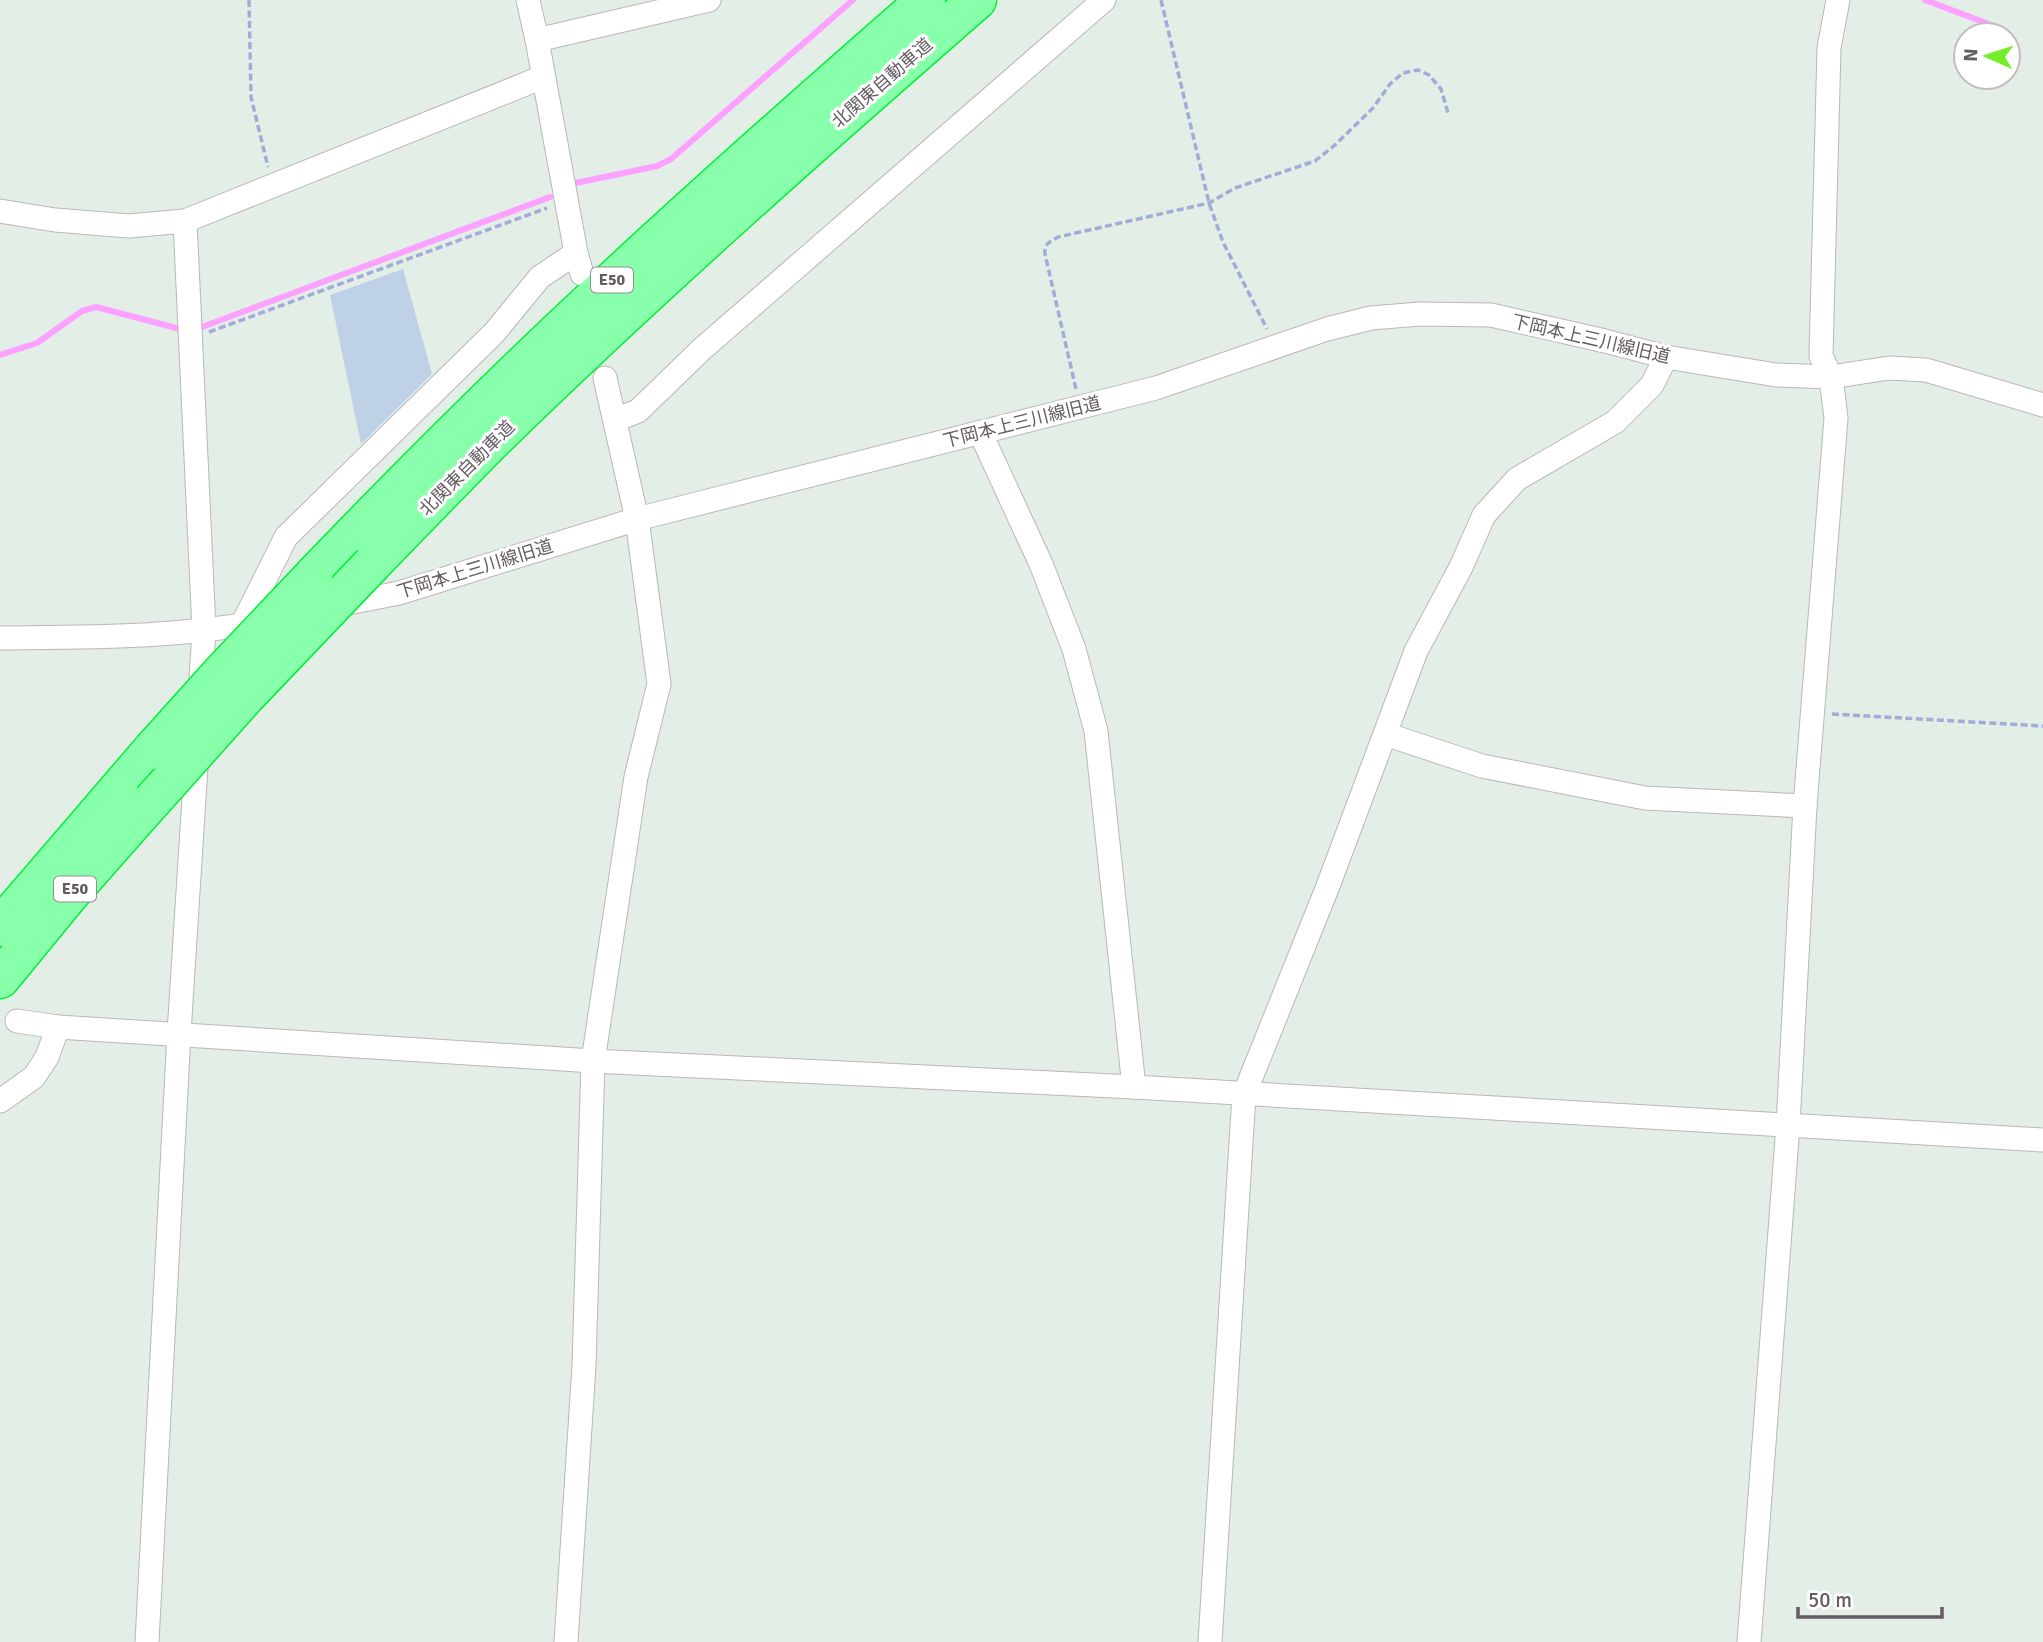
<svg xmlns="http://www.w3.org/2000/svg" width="2043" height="1642" font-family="Signika,'Noto Sans JP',sans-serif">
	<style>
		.green { fill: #bed1e6 }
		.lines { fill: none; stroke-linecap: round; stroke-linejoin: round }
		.stream { stroke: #fca1ff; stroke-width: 6 }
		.street-casing { stroke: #bdb5bc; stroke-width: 25 }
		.highway-casing { stroke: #00f036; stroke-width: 41 }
		.path { stroke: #a1acd9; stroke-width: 3.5; stroke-dasharray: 7 3.5; stroke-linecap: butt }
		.street { stroke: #fff; stroke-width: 23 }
		.highway { stroke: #8fa; stroke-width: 38 }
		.highway-bridge-casing { stroke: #00f036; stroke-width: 41; stroke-linecap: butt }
		.highway-bridge { stroke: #8fa; stroke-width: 38 }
		.labels { text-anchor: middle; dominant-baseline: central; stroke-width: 6; stroke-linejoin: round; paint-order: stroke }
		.shield { fill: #fff; stroke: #928c92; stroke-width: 2 }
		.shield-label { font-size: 16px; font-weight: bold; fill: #645b63 }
		.street-label { font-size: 18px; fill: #645b63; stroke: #fff }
	</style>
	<rect width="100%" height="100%" fill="#e2eee6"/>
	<path class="green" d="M403 269 432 374 361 444 330 295Z"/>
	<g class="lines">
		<g class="stream">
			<path d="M1925 0 2002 29"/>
			<path d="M576 183 657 166 671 159 853 0"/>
			<path d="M194 330 550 197"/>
			<path d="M0 355 37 343 82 311 96 307 184 330"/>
		</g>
		<defs>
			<g id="street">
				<path d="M528 0 537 40 576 253 582 274"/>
				<path d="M537 40 709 0"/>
				<path d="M0 211 55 220 129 226 185 221 543 77"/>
				<path d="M185 221 204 630 200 695"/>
				<path d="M615 420 638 411 702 349 1104 0"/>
				<path d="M980 432 1041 564 1074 649 1096 731 1134 1087"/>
				<path d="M333 606 399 593 637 519 1156 388 1327 329 1371 318 1420 314 1491 315 1605 341 1666 357 1776 375 1831 377 1889 368 1926 370 2043 405"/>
				<path d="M242 625 286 537 494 333 540 277 576 253"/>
				<path d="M0 638C89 637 181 638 269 620"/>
				<path d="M1385 734 1482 766 1645 798 1805 806"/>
				<path d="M17 1021 58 1027 593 1061 1134 1087 2043 1140"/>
				<path d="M0 1101 34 1077 47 1057 58 1027"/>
				<path d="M147 1642 179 1033 197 751"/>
				<path d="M566 1642 584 1366 593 1061 636 777 659 684 637 519 605 378"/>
				<path d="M1210 1642 1244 1095 1328 886 1416 651 1461 567 1484 515 1517 479 1615 422 1652 385 1666 357"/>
				<path d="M1749 1642 1788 1125 1805 806 1836 418 1831 377 1821 356 1829 48 1838 0"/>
			</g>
			<g id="highway">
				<path d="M372 564C413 522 453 480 494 439 650 287 813 143 977 0"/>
				<path d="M313 576C406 479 501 384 599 293 706 193 816 96 926 0"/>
				<path d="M0 927 152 750"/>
				<path d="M0 979 69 895 152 801"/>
			</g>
		</defs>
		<use href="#street" class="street-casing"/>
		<use href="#highway" class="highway-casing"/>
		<g class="path">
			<path d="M249 0 251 97 268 167"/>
			<path d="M1161 0 1209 203 1223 242 1267 329"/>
			<path d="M209 332 547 208"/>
			<path d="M1076 389 1045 254C1044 243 1050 242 1058 237L1209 203 1235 188 1315 161 1335 145 1373 108 1390 84 1403 73 1418 70 1429 75 1441 89 1448 113"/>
			<path d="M1832 714 2043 726"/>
		</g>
		<use href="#street" class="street"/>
		<use href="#highway" class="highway"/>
		<defs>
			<g id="highway-bridge">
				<path d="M152 750 224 670 313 576"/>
				<path d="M152 801 246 696 372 564"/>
			</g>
		</defs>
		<use href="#highway-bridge" class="highway-bridge-casing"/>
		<use href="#highway-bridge" class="highway-bridge"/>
	</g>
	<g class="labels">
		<g class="shield">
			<rect x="591" y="267.5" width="42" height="25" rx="5"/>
			<rect x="54" y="876.5" width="42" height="25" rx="5"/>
		</g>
		<g class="shield-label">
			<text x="612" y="280">E50</text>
			<text x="75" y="889">E50</text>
		</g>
		<g class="street-label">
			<text transform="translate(882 83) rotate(-41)">北関東自動車道</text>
			<text transform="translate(1591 339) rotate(13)">下岡本上三川線旧道</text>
			<text transform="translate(1022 422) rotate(-14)">下岡本上三川線旧道</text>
			<text transform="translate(467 468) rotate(-45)">北関東自動車道</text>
			<text transform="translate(475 569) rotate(-17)">下岡本上三川線旧道</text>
		</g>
	</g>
	<g transform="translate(1987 56) rotate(273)"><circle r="33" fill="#ffffff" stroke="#c1bdc1" stroke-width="2"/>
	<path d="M0-5L12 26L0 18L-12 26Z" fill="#74ee29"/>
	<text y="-10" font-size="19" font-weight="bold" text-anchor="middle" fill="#645b63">N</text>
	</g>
	<path d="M1798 1607v10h144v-10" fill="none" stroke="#645b63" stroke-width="3.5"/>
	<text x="1808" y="1607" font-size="21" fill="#645b63" stroke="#ffffff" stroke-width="5" paint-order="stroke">50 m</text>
</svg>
